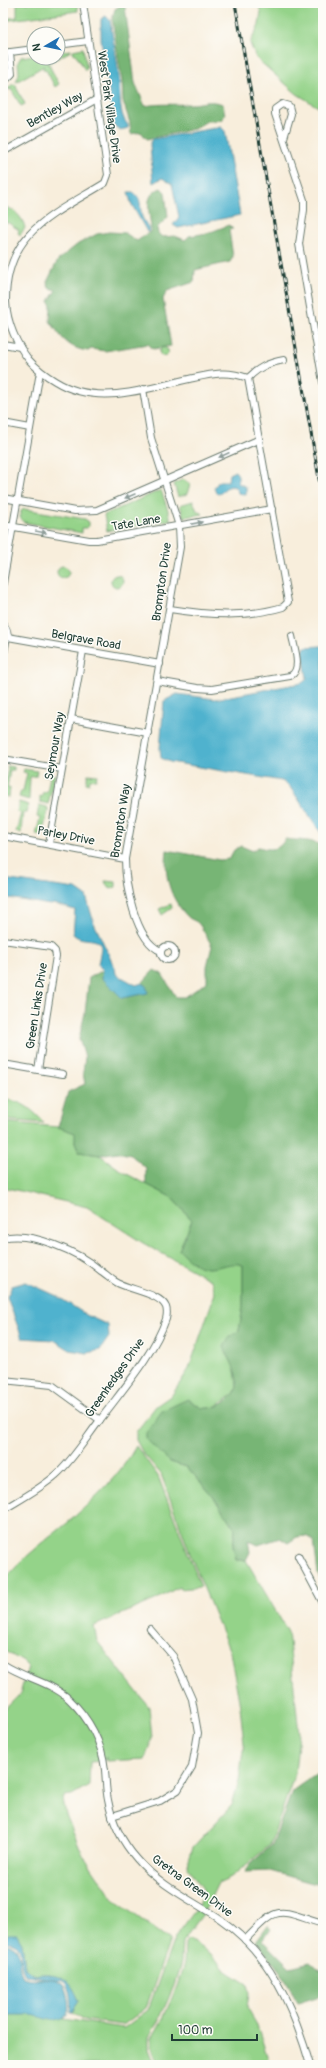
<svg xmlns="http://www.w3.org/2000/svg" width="326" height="2068" font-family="Pangolin,sans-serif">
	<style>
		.green { fill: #94d389; stroke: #5a885e }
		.forest { fill: #77b575; stroke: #4b7954 }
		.water { fill: #50b2ce; stroke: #387881 }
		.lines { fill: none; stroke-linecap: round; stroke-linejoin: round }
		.minor-casing { stroke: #6b7b6f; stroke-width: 8 }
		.minor { stroke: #fff; stroke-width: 6 }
		.rail-casing { stroke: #1f3d34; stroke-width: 3 }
		.rail { stroke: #fdfcf7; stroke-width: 1.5; stroke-dasharray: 4.5; stroke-linecap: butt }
		.oneway { fill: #8f9e9a }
		.labels { text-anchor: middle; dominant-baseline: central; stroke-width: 3; stroke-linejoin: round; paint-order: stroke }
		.street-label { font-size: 12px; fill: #1f3d34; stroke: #fdfcf7 }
	</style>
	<rect width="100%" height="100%" fill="#fdfcf7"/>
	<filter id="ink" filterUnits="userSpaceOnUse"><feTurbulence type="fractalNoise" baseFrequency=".025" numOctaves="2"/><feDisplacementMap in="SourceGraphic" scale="8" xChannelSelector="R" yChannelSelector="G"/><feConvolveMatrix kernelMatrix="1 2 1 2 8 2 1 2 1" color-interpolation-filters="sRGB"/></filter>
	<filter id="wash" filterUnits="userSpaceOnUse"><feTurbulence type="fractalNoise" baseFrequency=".012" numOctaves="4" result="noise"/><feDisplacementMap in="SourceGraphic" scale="16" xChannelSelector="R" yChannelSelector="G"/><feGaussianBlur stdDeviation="0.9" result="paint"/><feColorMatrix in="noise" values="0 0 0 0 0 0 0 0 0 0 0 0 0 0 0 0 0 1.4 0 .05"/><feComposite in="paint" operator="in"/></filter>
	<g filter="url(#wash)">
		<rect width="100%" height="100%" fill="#f8eedc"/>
		<g class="green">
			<path d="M17 3H77L78 11 3 21V19L17 17Z"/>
			<path d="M256 3H323V110L297 94 256 58 250 43 259 25 261 11Z"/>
			<path d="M83 48 87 69 85 70 75 53 73 54V50Z"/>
			<path d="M71 50V51L47 64 51 66 50 67 59 84 55 87 46 70 43 69 44 66 16 82 19 74 18 62 21 57 34 55V58H58V52Z"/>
			<path d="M13 84 17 86 16 87 25 104 21 106 11 89 9 90 8 88Z"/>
			<path d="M3 206C13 208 23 217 25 228L20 235 18 233 19 230 7 222 6 224 3 222Z"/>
			<circle cx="164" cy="352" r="4.5"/>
			<path d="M183 479 190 484 187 494 178 497 174 484Z"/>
			<path d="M161 490 170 516V520L107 531 104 515Z"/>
			<path d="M193 501 197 511 203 514 184 517 180 505Z"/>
			<path d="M24 509 85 519 89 522V526L86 528H82V533L23 522 20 517 21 511Z"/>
			<circle cx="63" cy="572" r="6"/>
			<circle cx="117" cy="581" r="6"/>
			<path d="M7 766 14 767V770H10L7 788H10L9 797 3 796V788L8 769Z"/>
			<path d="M24 769 37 771 36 776 30 777 29 800 19 797 21 791H23L27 773 23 772Z"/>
			<path d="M44 772 55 775 48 804 40 802V796H42L43 792H47L50 776 43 775Z"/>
			<path d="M88 774 97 775 96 780 90 779 89 784 86 783Z"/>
			<path d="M19 802 29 805 26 812H23L21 833 16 832 21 813 17 812Z"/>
			<path d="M39 805 47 807 48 811 42 836 36 835 40 818 37 817Z"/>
			<path d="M105 881 116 882V887L111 889 107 886Z"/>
			<path d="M171 904 172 908 162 915 159 909Z"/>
			<path d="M3 1100C21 1099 34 1111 44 1123L3 1120Z"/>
			<path d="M3 1122 58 1127 76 1133 75 1142 79 1152 100 1155 123 1172 171 1197 192 1220 179 1250 207 1268 236 1262 243 1265V1307L239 1331 229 1337 227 1354 235 1368 237 1387 234 1394 213 1408H202L188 1399 182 1403 170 1462 187 1467 212 1495 235 1529 233 1546 236 1560H246L288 1632 299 1733 295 1773 270 1845 231 1877 218 1883 203 1914 182 1942 181 1962 174 1986 160 2018 149 2037V2049L155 2065H3V1944C26 1944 15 1963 23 1977 35 1982 53 1974 63 1984 69 1996 70 2008 63 2019L124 2028 148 2010 174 1939 194 1912 203 1897V1889L188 1868 189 1859 193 1847 232 1805 239 1780 244 1744 240 1706 230 1652 192 1559 161 1474 143 1453 136 1440V1432L156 1406 172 1395 189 1369 215 1293 212 1281 143 1243 87 1207 3 1187Z"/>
			<path d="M136 1446 158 1476 201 1587 180 1589 179 1587 155 1600 94 1626 97 1641 149 1707 152 1738 145 1759 107 1761 106 1757 104 1761 90 1762 89 1785 72 1795 64 1796 63 1799 66 1815 83 1855 114 1900 170 1940 146 2008 123 2025 85 2020 72 2012 79 2001C66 1981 61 1971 35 1975L25 1968 22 1943 9 1934 3 1937V1711L20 1694 28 1667 27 1664 3 1650C3 1632 0 1604 3 1586 6 1569 57 1532 72 1519 95 1498 121 1474 136 1446Z"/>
			<path d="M188 1939 212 1955 225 1970 247 1984 249 1993 247 2008 257 2025 270 2065H158L152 2048V2038L163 2019 177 1986 184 1963 185 1943Z"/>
		</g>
		<g class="forest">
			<path d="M121 5 125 7 135 83 145 106C160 103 174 105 189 104 204 104 207 99 223 104L225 115 221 120 207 121 194 129 147 139 141 132 131 134 130 123 123 101 122 82 112 19 115 9Z"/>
			<path d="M161 188 165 192 168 217 157 228 158 233 162 237 175 236 185 240 189 236 208 233 229 225 233 229 229 230 233 257 230 262 195 270 194 282 167 291 163 299 171 346 153 349 148 344 105 351 91 349 88 351C67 348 62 338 50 321L51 306 49 301 56 290 49 288 47 282 58 260 78 244 97 234 109 232 125 233 137 241 151 231C151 213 141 196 161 188Z"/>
			<path d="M285 839C299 841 311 839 323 846V1584L318 1574 314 1541 306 1536 297 1537 288 1543 280 1538 258 1545 248 1540 250 1552 246 1560H236L233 1546 235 1529 212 1495 187 1467 170 1462 146 1439V1433L162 1411 188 1399C193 1402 199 1408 204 1408 216 1410 237 1398 237 1385 237 1370 230 1360 224 1347L229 1337 239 1331 243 1307V1265C231 1261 221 1268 208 1268 197 1268 186 1257 179 1250L192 1220 171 1197 146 1184V1168L131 1155 117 1152 100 1155 79 1152 75 1142V1133L58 1127 68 1092 85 1084 83 1073 85 1057 79 1039 85 1013 89 978 103 970 102 978 122 998 146 985 142 983 154 970 162 974 176 997H185L207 982V966L212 946C208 939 204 931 199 924 196 920 190 920 187 916 169 897 164 875 167 850L220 860 229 859 234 850 241 846 253 851 258 847C270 850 279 851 285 839Z"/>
			<path d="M323 1771V1886L270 1871 245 1872 250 1864 272 1845 292 1791 310 1778Z"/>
			<path d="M268 1925 271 1928 263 1940 290 1967 310 1962 319 1970H323V1995L298 2003 282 1974 256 1941Z"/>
		</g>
		<g class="water">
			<path d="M106 16 110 20C112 36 116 52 118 69 121 85 117 114 128 125V128L121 130 114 126 101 39V19Z"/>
			<path d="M221 127 225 131 240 215 178 228 173 225 179 217 172 184 162 178 153 183 150 144 153 139Z"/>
			<path d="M128 192H133C143 199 139 206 142 217 144 222 148 225 149 231L147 232 131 203Z"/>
			<path d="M235 471 238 475V483L246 487V494H239L235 487C230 485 224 488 221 493H216L214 488 219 481H228L229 474Z"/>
			<path d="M321 646 323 649V836L290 787 282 781 170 762 161 758 160 748 164 701 177 694 215 699 302 683 307 679 303 652 305 647Z"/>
			<path d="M3 879 76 889 86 896 94 923 115 968 116 974 136 985 142 983 146 985 148 993 122 998 102 978 103 970 98 965 101 948 100 943C92 937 81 942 73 934L75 910 54 904 50 905 3 897Z"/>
			<path d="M26 1282 57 1296 88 1316 108 1325 109 1337 100 1350 87 1353 70 1350 54 1340 22 1338 7 1297 12 1286Z"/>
			<path d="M9 1934H17L22 1943 25 1968 35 1975C59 1971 71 1979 79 2001L72 2012H70C71 2001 71 1989 63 1980L25 1975C16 1960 29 1941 3 1942V1937Z"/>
			<path d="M3 1944C26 1944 15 1963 23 1977 35 1982 53 1974 63 1984 68 1994 74 2017 59 2020 50 2022 40 2016 31 2015 22 2015 12 2015 3 2015Z"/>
		</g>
	</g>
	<g filter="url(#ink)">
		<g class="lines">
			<defs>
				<g id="minor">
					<path d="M83 3 108 175 105 183C55 214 5 231 6 302 7 323 17 345 29 360 37 369 45 375 55 381 97 407 145 389 189 379 212 374 226 370 248 378"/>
					<path d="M58 45 88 41"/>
					<path d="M3 53 34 49"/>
					<path d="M3 83 12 74 10 52"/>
					<path d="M284 138 291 114 289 106 282 104 275 109V114L304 200V210L299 244 323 382"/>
					<path d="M3 152 97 99"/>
					<path d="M3 344 20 347"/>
					<path d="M248 378C259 367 268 363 284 360"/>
					<path d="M143 389 151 438 179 526 180 547 125 859C125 883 135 941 161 951"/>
					<path d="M3 423 30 428"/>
					<path d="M3 498 75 511 97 510 260 439"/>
					<path d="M3 525 89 540H97L272 509"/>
					<path d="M3 583 40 372"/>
					<path d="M170 609C208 615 246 618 283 607L288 602 248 378"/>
					<path d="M3 624C9 631 9 638 3 645"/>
					<path d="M8 637 160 664"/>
					<path d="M3 658 6 642"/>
					<path d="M157 681 197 688 212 689 290 676C303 670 294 647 292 636"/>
					<path d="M71 719 148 733"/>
					<path d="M3 759 62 769"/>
					<path d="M3 836 125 859"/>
					<path d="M49 844 83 651"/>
					<path d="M3 940 51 947 55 951 56 956 38 1070 3 1064"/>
					<circle cx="168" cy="953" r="7"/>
					<path d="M38 1070 63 1074"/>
					<path d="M3 1238C32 1231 79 1252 101 1271 106 1274 111 1279 116 1282 129 1290 160 1293 166 1307 167 1310 167 1315 166 1319 154 1354 122 1390 100 1420 86 1438 73 1460 56 1475 40 1489 21 1499 3 1510"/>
					<path d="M3 1380 52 1385 100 1420"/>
					<path d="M298 1556 323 1603"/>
					<path d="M3 1664C24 1678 51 1682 69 1699 90 1719 102 1742 105 1770 106 1780 106 1791 108 1800 112 1822 123 1843 137 1859 159 1885 193 1901 220 1919 270 1953 294 2009 310 2065"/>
					<path d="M112 1816 160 1801 178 1790 192 1767 198 1733 192 1699 173 1656 150 1629"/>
					<path d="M245 1940C281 1903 276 1910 323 1924"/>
				</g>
			</defs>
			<use href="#minor" class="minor-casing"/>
			<use href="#minor" class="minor"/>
			<defs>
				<path id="rail" d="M235 3 323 501"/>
			</defs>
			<use href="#rail" class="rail-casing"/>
			<use href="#rail" class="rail"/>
		</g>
		<defs><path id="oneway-solid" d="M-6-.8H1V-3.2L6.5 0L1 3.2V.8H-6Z"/></defs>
		<g class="oneway">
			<use href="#oneway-solid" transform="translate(224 455) rotate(156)"/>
			<use href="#oneway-solid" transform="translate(130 496) rotate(157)"/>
			<use href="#oneway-solid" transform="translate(197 523) rotate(-11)"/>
			<use href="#oneway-solid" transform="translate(41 532) rotate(10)"/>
		</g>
	</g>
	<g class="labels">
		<g class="street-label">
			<text transform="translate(109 107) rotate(82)">West Park Village Drive</text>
			<text transform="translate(55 110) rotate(-29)">Bentley Way</text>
			<text transform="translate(136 523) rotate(-10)">Tate Lane</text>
			<text transform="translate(162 582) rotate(-82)">Brompton Drive</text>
			<text transform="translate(86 640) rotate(10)">Belgrave Road</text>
			<text transform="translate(55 746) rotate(-80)">Seymour Way</text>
			<text transform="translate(121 821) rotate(-81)">Brompton Way</text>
			<text transform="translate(66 836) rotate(11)">Parley Drive</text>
			<text transform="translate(37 1006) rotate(-81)">Green Links Drive</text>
			<text transform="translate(115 1378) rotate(-55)">Greenhedges Drive</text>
			<text transform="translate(192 1886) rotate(36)">Gretna Green Drive</text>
		</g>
	</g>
	<rect width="326" height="2068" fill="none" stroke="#fdfcf7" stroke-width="16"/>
	<g transform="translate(46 46) rotate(261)"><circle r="19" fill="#fdfcf7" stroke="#a4b0a9"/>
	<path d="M0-3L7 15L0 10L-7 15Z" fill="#1f6fb2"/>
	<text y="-6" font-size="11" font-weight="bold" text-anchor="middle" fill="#1f3d34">N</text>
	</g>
	<path d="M172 2034v6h85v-6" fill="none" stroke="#1f3d34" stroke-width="2"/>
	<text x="178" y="2034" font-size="12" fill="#1f3d34" stroke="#fdfcf7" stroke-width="3" paint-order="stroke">100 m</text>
</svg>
